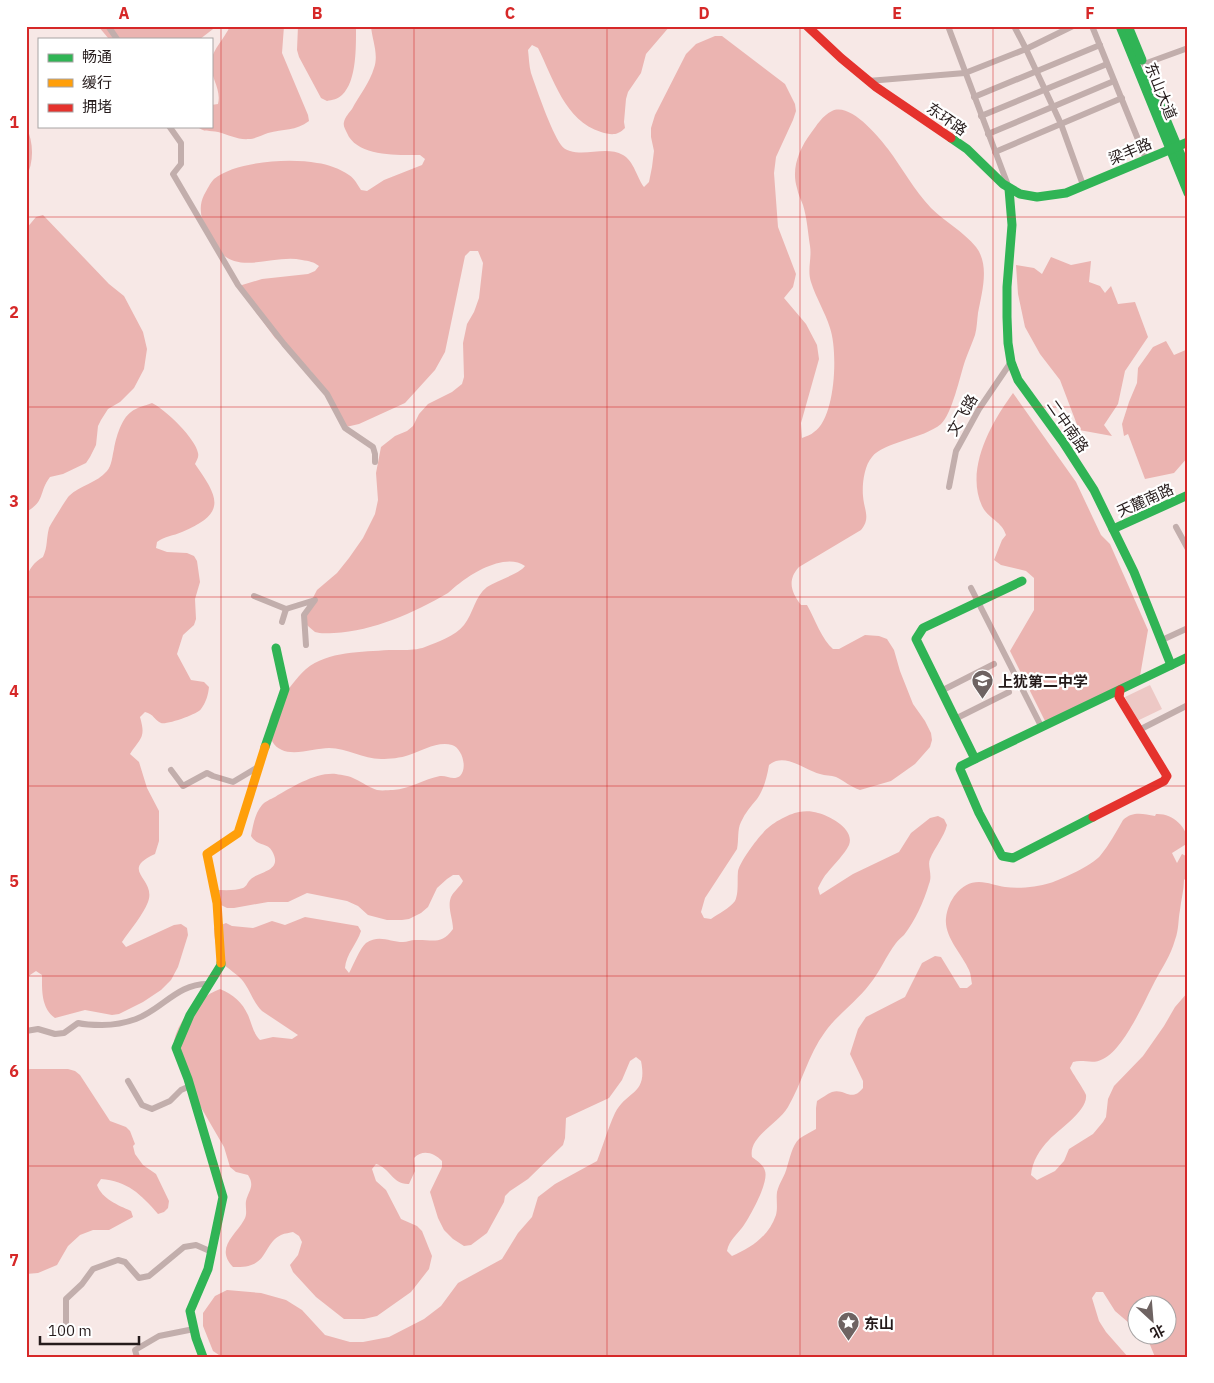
<svg xmlns="http://www.w3.org/2000/svg" width="1214" height="1383" font-family="'IBM Plex Sans','Noto Sans SC',sans-serif">
	<style>
		.green { fill: #edc8c5 }
		.forest { fill: #ebb4b1 }
		.lines { fill: none; stroke-linecap: round; stroke-linejoin: round }
		.street { stroke: #c2aeac; stroke-width: 6 }
		.fast { stroke: #30b455; stroke-width: 9 }
		.slow { stroke: #ff9f0a; stroke-width: 9 }
		.jam { stroke: #e5322d; stroke-width: 9 }
		.grid { fill: none; stroke: #d62828; stroke-width: 1; stroke-opacity: 0.55 }
		.labels { text-anchor: middle; dominant-baseline: central; stroke-width: 4.5; stroke-linejoin: round; paint-order: stroke }
		.street-label { font-size: 15px; fill: #251b1b; stroke: #fff }
		.poi-label { font-size: 15px; font-weight: bold; fill: #251b1b; stroke: #fff; text-anchor: start }
		.neatline { fill: none; stroke: #d62828; stroke-width: 2 }
		.grid-label { font-size: 16px; text-anchor: middle; font-weight: bold; fill: #d62828 }
	</style>
	<rect width="100%" height="100%" fill="#f7e8e6"/>
	<path class="green" d="M1150 685 1162 709 1137 721 1125 697Z"/>
	<g class="forest">
		<path d="M98 26H217L200 39H109Z"/>
		<path d="M230 26H284L282 53 308 115 309 121C296 131 283 129 268 133 262 135 255 139 249 139 238 140 229 135 218 132 210 130 203 133 197 126H211V105L218 104C222 88 209 76 211 61 213 49 225 38 230 26Z"/>
		<path d="M298 26H356C356 46 357 81 342 95 338 99 332 100 327 101L321 98 299 57 297 50Z"/>
		<path d="M371 26H670L646 54 641 73 628 92 626 99 624 122 625 128C617 136 611 135 601 132 565 121 553 78 538 48L532 45 528 50C529 58 529 66 531 73 537 90 551 131 561 145 563 148 566 150 570 151 587 156 607 146 623 155 634 161 637 178 644 187L649 182 652 167 654 151 651 137V128L655 115 686 54 696 44 715 36H722L785 84 795 104 796 111 793 120 776 157 774 173 778 227 796 274 793 287 784 298 806 324 817 345 819 359 801 423 802 438C806 436 811 435 814 432 836 417 838 351 830 328 825 312 816 298 811 282 807 270 812 258 810 246 808 233 807 218 803 205 801 200 798 194 797 188 791 169 799 149 811 133 817 125 822 116 832 111 850 102 878 136 888 149 903 169 914 190 931 208 945 222 963 231 976 247 990 265 982 292 978 313 977 320 977 328 975 335 972 344 968 352 965 361 960 376 952 414 941 424 923 439 883 442 872 457 864 466 862 485 863 496 864 510 871 518 861 530L799 567C787 580 791 592 801 605H807C815 619 822 640 833 649H839L865 635 879 636 887 639 894 650 900 671 913 704 925 721 931 733 932 740 930 747 915 764 891 781 860 790C851 787 844 781 836 777 831 775 825 776 820 774 804 770 785 752 769 765 767 777 764 789 757 799 751 806 745 813 741 822 737 830 739 840 737 849L705 898 701 912 704 918 711 919C718 914 730 908 735 901 739 893 737 880 738 871 740 862 756 840 763 833 770 824 788 814 799 812 805 811 812 811 818 813 830 816 855 829 849 845 844 855 835 863 828 872 824 876 821 882 818 888L820 895 853 874 899 852 911 833 930 818 938 816 944 819 947 825C944 837 935 847 930 859 927 866 933 875 929 884 924 901 915 921 904 935 901 938 898 940 896 943 886 956 880 972 869 985 856 1002 837 1015 825 1032 808 1055 802 1083 788 1107 778 1124 748 1137 752 1157 757 1161 763 1164 765 1171 769 1182 751 1215 744 1225 738 1234 729 1240 727 1251L732 1256C751 1248 769 1236 776 1215 778 1207 776 1200 777 1192 779 1183 785 1176 787 1167 790 1158 792 1146 799 1139 804 1135 811 1132 816 1129V1108L817 1101C822 1098 827 1094 832 1092 845 1088 851 1103 863 1088V1081L850 1054 858 1029 866 1017 905 997 922 963 935 956 941 957 960 988H967L972 984C971 980 971 974 969 970 962 954 944 937 946 918 948 901 960 882 979 882 988 882 997 886 1005 887 1019 889 1037 887 1050 883 1063 879 1092 865 1100 856 1109 845 1116 832 1123 820 1133 811 1143 814 1155 816L1156 814C1172 813 1188 827 1188 843L1172 853 1177 863 1182 854 1188 857V876L1184 880C1184 890 1181 900 1180 910 1178 920 1179 929 1175 940 1170 957 1163 966 1155 981 1144 1002 1124 1049 1103 1059 1093 1065 1084 1059 1073 1062L1070 1068C1073 1074 1085 1091 1086 1095 1088 1111 1058 1130 1049 1140 1040 1149 1032 1162 1031 1175L1037 1180 1055 1171 1064 1161 1069 1149 1093 1134 1103 1122 1106 1117 1108 1099 1114 1086 1143 1056 1164 1026 1175 1007 1188 992V1357H1155L1148 1340 1143 1336H1166V1306H1136V1329L1115 1311 1103 1292H1096L1092 1298 1099 1321 1106 1332 1128 1357H493L485 1355 477 1357H222L213 1351 203 1326V1313L215 1296 227 1290 261 1293 286 1300 302 1310 325 1335 350 1342H363L389 1337 424 1319 441 1306 458 1283 502 1259 518 1233 532 1217 538 1197 555 1184 597 1161C603 1146 608 1128 615 1113 627 1090 648 1095 641 1061L636 1057 630 1061 622 1080 609 1098 566 1118 565 1138 563 1145 528 1179 510 1191 505 1196 504 1202 487 1233 471 1245 464 1246 453 1239 444 1230 438 1218 430 1192 442 1167V1161C434 1153 423 1149 414 1158L415 1171 409 1184C393 1185 390 1168 376 1164L372 1169 376 1181 386 1190 401 1219 417 1226 422 1231 432 1256 429 1269 411 1292 377 1316 364 1319H344L316 1297 293 1272 290 1265 298 1255 302 1242 299 1236 293 1232C290 1233 285 1233 281 1235 261 1245 270 1269 233 1267 215 1248 235 1236 244 1220 248 1214 245 1207 246 1201 249 1190 255 1186 248 1175L236 1172 230 1167 224 1147 185 1080 174 1041C179 1018 199 997 220 989 234 995 242 1002 248 1015 252 1024 253 1033 260 1040L273 1037 292 1039 298 1035 262 1011C254 1003 251 993 245 984 241 977 234 973 228 968 218 961 214 939 214 928L226 923 232 926 253 928 272 921 285 925 305 917 358 926 361 931C357 944 346 954 345 968L349 973C353 966 360 948 366 943 379 934 390 942 403 942 407 942 411 940 415 940 431 939 441 946 453 929 453 919 447 907 451 897 454 891 460 887 463 881L459 875H453L447 879 437 888 428 907 421 913 409 919 402 920H387L368 915 358 906 347 901 307 893 288 902H268L234 908H227L215 902V890C224 890 235 891 243 888 247 886 247 883 250 880 258 871 284 872 272 851 267 842 258 847 251 836 253 826 255 813 262 805 264 802 271 799 275 797 292 787 316 772 336 774 342 775 350 776 355 779 362 782 370 788 377 790 382 791 389 790 393 790 410 789 424 779 440 776 447 775 453 781 460 776 468 768 462 748 452 745 437 741 422 751 409 755 401 758 389 759 381 759 363 759 347 748 329 748 312 748 283 761 272 741 268 735 268 721 271 714 273 709 277 704 280 700 288 690 296 678 306 669 328 651 362 652 389 650 400 650 415 651 425 647 438 642 455 636 464 625 473 614 475 596 487 587 498 580 519 574 525 566 507 553 475 571 460 583 455 586 452 590 448 593 413 613 374 631 334 633 328 633 321 634 315 632 311 629 307 625 304 622V615L317 590 337 573 349 558 363 538 375 514 378 500 376 473 381 447 395 436 407 431 413 426 419 414 428 404 452 392 462 384 464 377 463 343 467 324 474 312 479 298 483 263 478 251H470L465 256 445 352 435 370 405 403 359 424 346 427 311 371 275 338 241 292 242 285 262 279 308 274 315 271 319 266C314 262 309 261 302 260 274 254 240 275 219 251 214 246 211 237 207 231 201 220 198 207 204 195 207 190 210 183 214 179 236 161 290 158 317 163 328 164 340 169 349 175 355 179 357 184 361 190L367 191 384 180 422 165 425 159 420 155C398 155 357 157 347 133 345 129 343 126 344 122 345 117 349 113 352 109 359 96 370 82 374 68 379 54 372 40 371 26Z"/>
		<path d="M26 126C34 143 34 162 26 178Z"/>
		<path d="M43 215 109 284 124 296 143 332 147 349 144 369 134 388 120 402 108 409 101 420 98 426 96 445 90 457 86 463 63 474 50 477C38 493 46 501 26 512V229L36 217Z"/>
		<path d="M1051 257 1071 265 1091 261 1089 282 1100 286 1105 293 1111 286 1118 304 1135 302 1148 337 1125 371 1118 404 1104 425 1112 436 1079 430 1060 380 1040 354 1025 327 1018 294 1016 265 1034 268 1042 274Z"/>
		<path d="M1166 341 1174 355 1188 349V457L1174 473 1145 479 1128 434 1124 436 1122 424 1129 402 1137 383 1138 368 1153 347Z"/>
		<path d="M1013 393 1076 482 1101 535 1110 544 1148 630 1140 676 1046 723 1010 651 1034 610V578L1026 571 1001 565 994 560 1002 540 1006 535C1002 521 988 519 982 506 965 469 991 423 1013 393Z"/>
		<path d="M152 403C165 409 196 439 198 453 199 457 197 460 195 464 219 498 227 513 182 532 173 536 165 536 157 542L156 548 167 552 187 553 194 556 197 561 200 582 195 599 196 619 194 625 183 635 177 654 191 680 204 682 209 687C208 696 206 702 201 709 198 714 167 725 161 723 154 720 154 714 145 712L140 717C146 738 141 737 130 754L139 762 147 788 159 811V841L155 854C118 871 157 878 148 902 143 915 130 930 122 942L126 947 174 925 181 924 187 928 188 935 178 967 171 980 161 990 143 1002 119 1014 112 1015 85 1010 55 1018C41 1008 42 990 42 975L36 971 30 975 26 981V579C29 569 34 562 43 557 48 546 46 539 49 528 50 525 67 498 69 496 80 485 97 483 107 471 112 465 112 457 114 449 116 438 121 419 131 412 137 407 145 406 152 403Z"/>
		<path d="M30 1069H68L75 1071 80 1075 110 1121 126 1127 130 1131 135 1144 133 1146 135 1154 143 1165 156 1174 169 1201 168 1208 164 1212 158 1214C141 1194 127 1181 101 1179L97 1185C102 1199 118 1205 131 1211L133 1217 109 1230H93L80 1235 68 1246 57 1265 38 1273 26 1274V1070Z"/>
	</g>
	<g class="lines">
		<g class="street">
			<path d="M108 26 117 39"/>
			<path d="M948 26 1009 188"/>
			<path d="M1014 26 1026 49 1073 26"/>
			<path d="M1092 26 1146 159"/>
			<path d="M1144 64 1188 48"/>
			<path d="M868 81 965 73 1026 49 1061 124 1083 185"/>
			<path d="M974 97 1100 45"/>
			<path d="M981 116 1107 64"/>
			<path d="M169 126 181 143V164L173 174 238 285 284 344 327 394 345 428 373 447 375 454V462"/>
			<path d="M988 134 1114 81"/>
			<path d="M995 152 1122 98"/>
			<path d="M949 487 956 451 979 409 1011 362"/>
			<path d="M1176 527 1188 549"/>
			<path d="M971 588 1042 728"/>
			<path d="M254 596 286 609 282 622"/>
			<path d="M286 609 315 600 304 615 306 645"/>
			<path d="M1162 640 1188 628"/>
			<path d="M941 691 994 664"/>
			<path d="M955 719 1009 692"/>
			<path d="M1139 730 1188 705"/>
			<path d="M171 770 183 786 207 773 213 776 233 782 258 767"/>
			<path d="M26 1031 38 1029 55 1034 64 1033 78 1023C86 1025 93 1025 102 1025 113 1025 125 1023 136 1019 163 1009 177 983 209 984"/>
			<path d="M128 1081 142 1105 152 1109 170 1101 181 1090 190 1086"/>
			<path d="M57 1332 66 1327V1299L82 1284 93 1269 118 1260 125 1262 139 1278 149 1276 184 1247 196 1245 212 1252"/>
			<path d="M137 1357 135 1350 159 1336 194 1329"/>
		</g>
		<g class="fast">
			<path d="M1120 26 1188 193"/>
			<path d="M1128 26 1142 60"/>
			<path d="M1148 76 1188 172"/>
			<path d="M951 138 967 149 1003 184 1020 194 1037 197 1066 193 1188 142"/>
			<path d="M1009 189 1012 225 1007 287V317L1008 343 1011 362 1018 380 1063 442 1094 490 1134 572 1171 665"/>
			<path d="M1113 529 1188 495"/>
			<path d="M1022 581 923 628 916 639 975 759 961 766 960 769 979 813 1002 856 1013 858 1093 817"/>
			<path d="M265 747 285 689 276 648"/>
			<path d="M975 759 1188 657"/>
			<path d="M203 1357 196 1338 190 1311 208 1269 223 1197 188 1079 176 1048 190 1015 221 965V963"/>
		</g>
		<path class="slow" d="M221 963 217 903 207 854 238 833 265 747"/>
		<g class="jam">
			<path d="M807 26 841 58 876 87 951 138"/>
			<path d="M1093 817 1164 781 1167 776 1119 697 1120 690"/>
		</g>
	</g>
	<path class="grid" d="M221 26V1357M414 26V1357M607 26V1357M800 26V1357M993 26V1357M26 217H1188M26 407H1188M26 597H1188M26 786H1188M26 976H1188M26 1166H1188"/>
	<defs>
		<symbol id="school-pin" viewBox="-11 -11 22 30"><path d="M0 17L-7.5 6A9.5 9.5 0 1 1 7.5 6Z" fill="#6e6362" stroke="#fff"/><path d="M0-5L7-2L0 1L-7-2ZM-4 1L0 2.5L4 1V4Q0 6-4 4Z" fill="#fff"/></symbol>
		<symbol id="sight-pin" viewBox="-11 -11 22 30"><path d="M0 17L-7.5 6A9.5 9.5 0 1 1 7.5 6Z" fill="#6e6362" stroke="#fff"/><path d="M0-6L1.8-2.2L6-1.7L2.9 1.2L3.7 5.4L0 3.3L-3.7 5.4L-2.9 1.2L-6-1.7L-1.8-2.2Z" fill="#fff"/></symbol>
	</defs>
	<g fill-rule="evenodd">
		<use href="#school-pin" x="970" y="668" width="25" height="34"/>
		<use href="#sight-pin" x="836" y="1310" width="25" height="34"/>
	</g>
	<g class="labels">
		<g class="street-label">
			<text transform="translate(1161 91) rotate(68)">东山大道</text>
			<text transform="translate(947 119) rotate(35)">东环路</text>
			<text transform="translate(1130 151) rotate(-23)">梁丰路</text>
			<text transform="translate(962 415) rotate(-60)">文飞路</text>
			<text transform="translate(1068 426) rotate(55)">二中南路</text>
			<text transform="translate(1145 500) rotate(-24)">天麓南路</text>
		</g>
		<g class="poi-label">
			<text x="998" y="681">上犹第二中学</text>
			<text x="864" y="1323">东山</text>
		</g>
	</g>
	<rect width="1214" height="1383" fill="none" stroke="#ffffff" stroke-width="55"/>
	<rect x="38" y="38" width="175" height="90" fill="#ffffff" stroke="#a8a4a4"/>
	<rect x="48" y="54" width="25" height="8" fill="#30b455" stroke="#a8a4a4"/>
	<text x="82" y="62" font-size="15" fill="#251b1b">畅通</text>
	<rect x="48" y="79" width="25" height="8" fill="#ff9f0a" stroke="#a8a4a4"/>
	<text x="82" y="88" font-size="15" fill="#251b1b">缓行</text>
	<rect x="48" y="104" width="25" height="8" fill="#e5322d" stroke="#a8a4a4"/>
	<text x="82" y="112" font-size="15" fill="#251b1b">拥堵</text>
	<g transform="translate(1152 1320) rotate(154)"><circle r="24" fill="#ffffff" stroke="#a8a4a4"/>
	<path d="M0-4L9 19L0 12L-9 19Z" fill="#6e6362"/>
	<text y="-8" font-size="14" font-weight="bold" text-anchor="middle" fill="#251b1b">北</text>
	</g>
	<path d="M40 1336v8h99v-8" fill="none" stroke="#251b1b" stroke-width="2.5"/>
	<text x="48" y="1336" font-size="15" fill="#251b1b" stroke="#ffffff" stroke-width="4" paint-order="stroke">100 m</text>
	<rect x="28" y="28" width="1158" height="1328" class="neatline"/>
	<g class="grid-label">
		<text x="124" y="19">A</text>
		<text x="317" y="19">B</text>
		<text x="510" y="19">C</text>
		<text x="704" y="19">D</text>
		<text x="897" y="19">E</text>
		<text x="1090" y="19">F</text>
		<text x="14" y="128">1</text>
		<text x="14" y="318">2</text>
		<text x="14" y="507">3</text>
		<text x="14" y="697">4</text>
		<text x="14" y="887">5</text>
		<text x="14" y="1077">6</text>
		<text x="14" y="1266">7</text>
	</g>
</svg>
